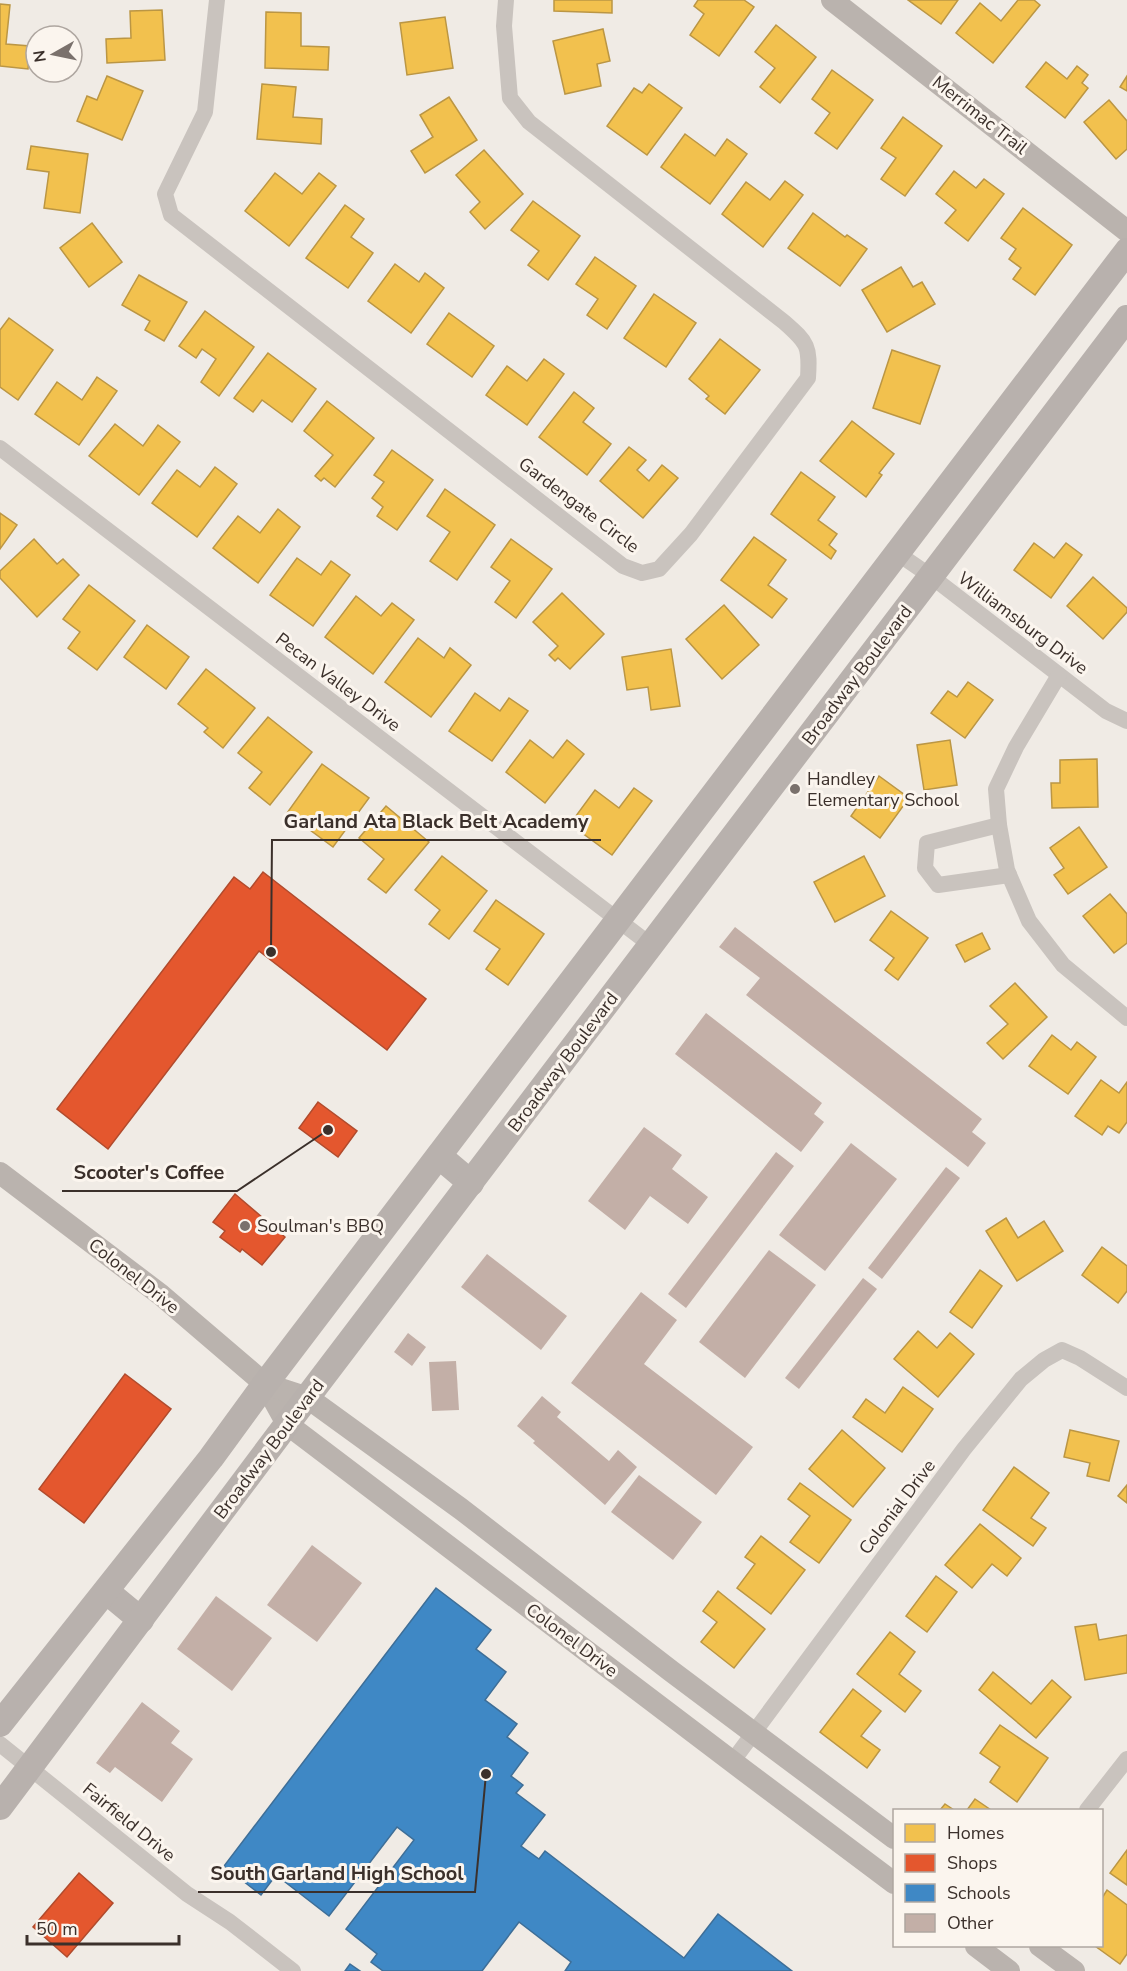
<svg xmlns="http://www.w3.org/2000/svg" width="1127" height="1971" font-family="'Nunito Sans',sans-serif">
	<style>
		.homes { fill: #f2c14e; stroke: #bb9644; stroke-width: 1.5 }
		.shops { fill: #e4572e; stroke: #b14b2d; stroke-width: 1.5 }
		.schools { fill: #3f88c5; stroke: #3e6e97; stroke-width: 1.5 }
		.building { fill: #c3afa7 }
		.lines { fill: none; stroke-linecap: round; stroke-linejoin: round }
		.street { stroke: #c9c3be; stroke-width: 16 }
		.secondary { stroke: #bab3ae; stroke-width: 22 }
		.primary { stroke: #b8b1ad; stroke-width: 26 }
		.poi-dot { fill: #7a716c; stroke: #fbf5ee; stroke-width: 2 }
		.labels { text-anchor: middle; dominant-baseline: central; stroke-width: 6; stroke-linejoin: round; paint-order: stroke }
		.street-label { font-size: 18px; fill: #3b302b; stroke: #fbf5ee }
		.poi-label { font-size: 18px; fill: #3b302b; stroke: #fbf5ee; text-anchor: start }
		.leader { fill: none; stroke: #3b302b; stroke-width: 2 }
		.callout-dot { fill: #3b302b; stroke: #fbf5ee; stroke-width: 2 }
		.callout-label { font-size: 20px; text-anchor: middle; font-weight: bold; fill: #3b302b; stroke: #fbf5ee; stroke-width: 6; stroke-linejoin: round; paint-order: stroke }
	</style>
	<rect width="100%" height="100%" fill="#f0ebe5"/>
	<g class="homes">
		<path d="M554 0H612V13L554 11Z"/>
		<path d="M698 0H744L754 7 719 56 690 35 704 14 694 6Z"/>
		<path d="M908 0H958L941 24Z"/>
		<path d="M1018 0H1034L1040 5 993 63 956 33 980 3 1001 21Z"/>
		<path d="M0 4 10 5 6 44 30 46 28 69 0 66Z"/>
		<path d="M162 10 165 60 107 63 106 39 131 38 130 11Z"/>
		<path d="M266 12 301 13V46L329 47 328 70 265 68Z"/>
		<path d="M445 17 453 68 407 75 400 23Z"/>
		<path d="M776 25 816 57 780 103 760 87 775 68 755 52Z"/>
		<path d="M603 29 610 61 597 64 601 86 565 94 553 41Z"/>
		<path d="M1046 62 1067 79 1077 66 1088 75 1082 83 1088 88 1065 118 1026 87Z"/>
		<path d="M832 70 873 100 837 149 815 133 830 113 812 99Z"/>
		<path d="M107 76 143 91 122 140 77 121 87 96 97 100Z"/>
		<path d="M1127 76V91L1120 87Z"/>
		<path d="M262 84 296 87 293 117 322 119 321 144 257 139Z"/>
		<path d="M649 84 682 108 647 155 607 126 634 88 642 93Z"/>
		<path d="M449 97 477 140 425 173 411 151 433 137 420 115Z"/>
		<path d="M1109 100 1127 121V149L1116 159 1084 122Z"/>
		<path d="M903 117 942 146 905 196 881 179 896 158 881 148Z"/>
		<path d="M685 134 715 156 727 139 747 154 710 204 661 167Z"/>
		<path d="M31 146 88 154 80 213 44 208 49 172 27 169Z"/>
		<path d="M484 150 523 194 485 229 470 212 480 202 456 175Z"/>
		<path d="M954 171 976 188 984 179 1004 194 968 241 945 223 956 210 936 194Z"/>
		<path d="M275 173 302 194 319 173 336 186 289 246 245 211Z"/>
		<path d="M785 181 803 195 763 247 722 214 746 182 770 200Z"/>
		<path d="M533 201 580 236 548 280 528 265 539 251 511 230Z"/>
		<path d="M345 205 364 219 351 237 373 253 348 288 306 258Z"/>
		<path d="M1023 208 1072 245 1035 295 1013 279 1021 268 1009 259 1016 249 1001 238Z"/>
		<path d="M813 213 845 237 847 235 867 249 840 286 788 248Z"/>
		<path d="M92 223 122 262 89 287 60 248Z"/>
		<path d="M595 257 636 286 607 329 587 315 598 299 576 284Z"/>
		<path d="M395 264 419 282 425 273 444 288 411 333 368 301Z"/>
		<path d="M901 267 913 287 922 282 935 304 887 332 862 290Z"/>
		<path d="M139 275 187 302 164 341 145 330 150 321 122 305Z"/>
		<path d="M654 294 696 323 666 367 624 338Z"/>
		<path d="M205 311 254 347 219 396 201 382 216 359 202 349 196 358 179 346Z"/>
		<path d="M449 313 494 346 472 377 427 344Z"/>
		<path d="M9 318 53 350 18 400 0 387V330Z"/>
		<path d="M720 339 760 370 725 414 706 399 709 396 689 379Z"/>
		<path d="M892 350 940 366 920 424 873 408Z"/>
		<path d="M268 353 316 389 292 422 262 400 253 412 234 398Z"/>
		<path d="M544 359 564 374 527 425 486 395 507 366 527 381Z"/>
		<path d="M97 377 117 391 79 445 35 414 57 382 82 400Z"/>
		<path d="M574 392 594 408 583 422 611 444 587 475 539 437Z"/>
		<path d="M327 401 374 438 335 487 324 478 321 481 315 476 333 455 304 431Z"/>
		<path d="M852 421 894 454 879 473 882 475 866 497 820 461Z"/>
		<path d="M115 424 143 446 158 425 180 442 139 495 89 456Z"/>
		<path d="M629 447 646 460 637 470 649 481 662 465 678 478 643 518 600 481Z"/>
		<path d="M392 450 433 480 397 530 377 516 383 507 372 498 384 482 374 475Z"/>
		<path d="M215 467 237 484 197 537 152 503 177 470 200 487Z"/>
		<path d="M801 472 835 497 818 520 837 534 829 545 836 551 831 559 771 514Z"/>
		<path d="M445 489 495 525 457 580 430 561 450 532 427 516Z"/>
		<path d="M278 509 300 527 258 583 213 548 238 516 260 533Z"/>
		<path d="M0 513 17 525 0 549Z"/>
		<path d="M754 537 786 560 768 585 787 599 772 618 721 580Z"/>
		<path d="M34 539 57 564 63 559 79 575 37 617 0 578V571Z"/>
		<path d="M511 539 552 569 516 618 495 602 510 581 491 567Z"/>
		<path d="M1034 543 1054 558 1066 543 1082 555 1051 598 1014 570Z"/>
		<path d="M297 558 321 575 331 561 350 575 313 626 270 595Z"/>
		<path d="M1093 577 1127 608V612L1103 639 1067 606Z"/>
		<path d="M89 585 135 621 97 670 68 648 80 632 63 619Z"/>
		<path d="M562 593 604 634 570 669 558 658 555 661 549 655 558 646 533 622Z"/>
		<path d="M356 596 381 616 392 603 414 620 373 674 325 637Z"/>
		<path d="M724 605 759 645 722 679 686 639Z"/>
		<path d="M147 625 189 657 166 689 124 657Z"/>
		<path d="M418 638 444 658 450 648 471 665 431 717 385 682Z"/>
		<path d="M671 649 680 706 651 710 648 687 627 690 622 657Z"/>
		<path d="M206 669 255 708 223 748 204 732 208 728 178 704Z"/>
		<path d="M968 682 993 700 965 738 931 713 948 691 957 697Z"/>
		<path d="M475 693 500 711 509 698 528 711 492 761 449 731Z"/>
		<path d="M268 717 312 752 270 805 249 788 262 772 238 753Z"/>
		<path d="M530 740 553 758 567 740 584 754 545 803 506 772Z"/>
		<path d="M950 740 957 785 924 790 917 745Z"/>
		<path d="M1097 759 1098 807 1052 808 1051 783H1060V760Z"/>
		<path d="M322 764 369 798 333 847 287 813Z"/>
		<path d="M879 776 909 798 880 838 851 816Z"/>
		<path d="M634 788 652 801 612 855 570 824 595 790 619 808Z"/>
		<path d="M386 806 429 842 386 893 368 879 384 859 359 838Z"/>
		<path d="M1079 827 1107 867 1068 894 1054 875 1064 868 1050 848Z"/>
		<path d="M442 856 487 891 449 939 429 924 440 910 415 890Z"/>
		<path d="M864 856 885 896 835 922 814 882Z"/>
		<path d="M1110 894 1127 914V943L1114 953 1083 916Z"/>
		<path d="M496 900 544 934 508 985 486 969 500 949 474 931Z"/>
		<path d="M891 911 928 938 898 980 885 970 894 958 870 940Z"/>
		<path d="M982 933 990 949 965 962 956 945Z"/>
		<path d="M1015 983 1047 1017 1003 1059 987 1043 1008 1024 990 1006Z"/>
		<path d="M1052 1035 1071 1050 1077 1042 1096 1057 1068 1094 1029 1066Z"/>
		<path d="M1101 1080 1119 1093 1127 1082V1122L1119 1133 1108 1126 1102 1135 1075 1116Z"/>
		<path d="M1006 1218 1018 1238 1044 1221 1063 1251 1017 1281 986 1231Z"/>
		<path d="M1102 1247 1127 1266V1291L1118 1303 1082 1275Z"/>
		<path d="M980 1270 1002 1286 972 1328 950 1312Z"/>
		<path d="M918 1331 937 1348 950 1333 974 1354 938 1397 894 1359Z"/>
		<path d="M903 1387 933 1409 902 1452 853 1417 866 1399 885 1413Z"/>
		<path d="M842 1430 885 1468 853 1507 809 1469Z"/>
		<path d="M1070 1430 1119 1441 1109 1481 1087 1476 1090 1463 1064 1457Z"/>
		<path d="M1014 1467 1049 1493 1031 1518 1046 1528 1033 1546 983 1510Z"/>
		<path d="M800 1483 851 1520 819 1563 790 1542 810 1516 788 1499Z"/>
		<path d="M1127 1485V1503L1118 1496Z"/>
		<path d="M980 1524 1021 1558 1007 1576 992 1564 972 1588 945 1565Z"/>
		<path d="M761 1536 805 1570 771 1614 737 1588 755 1564 745 1557Z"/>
		<path d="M936 1576 957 1592 927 1632 906 1616Z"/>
		<path d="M718 1591 765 1629 734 1668 701 1642 717 1622 703 1611Z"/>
		<path d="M1096 1624 1099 1640 1127 1635V1673L1085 1680 1075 1627Z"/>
		<path d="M890 1632 915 1652 899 1674 921 1691 905 1712 857 1674Z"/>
		<path d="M993 1672 1031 1704 1052 1680 1071 1697 1036 1738 979 1690Z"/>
		<path d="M853 1689 881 1711 861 1736 880 1750 867 1768 820 1732Z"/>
		<path d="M1000 1725 1048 1758 1017 1802 990 1782 1000 1767 980 1753Z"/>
		<path d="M975 1799 991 1810H967Z"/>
		<path d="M945 1804 954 1810H940Z"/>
		<path d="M1127 1850V1885L1110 1873Z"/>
		<path d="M1107 1890 1127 1905V1954L1120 1964 1095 1946H1102V1898Z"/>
	</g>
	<g class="shops">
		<path d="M263 872 426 999 387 1050 259 951 108 1149 57 1109 234 877 250 889Z"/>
		<path d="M318 1102 357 1131 338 1157 299 1128Z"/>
		<path d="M235 1194 285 1237 262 1265 242 1249 240 1252 220 1237 225 1231 213 1222Z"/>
		<path d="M125 1374 171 1409 84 1523 39 1489Z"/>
		<path d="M79 1873 113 1903 67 1957 33 1927Z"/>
	</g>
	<g class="schools">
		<path d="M436 1588 491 1630 476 1649 506 1672 485 1700 517 1724 507 1737 528 1753 511 1776 523 1785 516 1793 545 1815 521 1846 539 1859 545 1851 684 1958 718 1914 792 1971H565L571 1962 519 1922 482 1971H383L371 1962 377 1954 346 1929 414 1840 397 1827 329 1916 276 1875 261 1895 224 1866Z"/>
		<path d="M350 1964 360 1971H345Z"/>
	</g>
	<g class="building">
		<path d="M735 927 982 1119 972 1132 986 1143 968 1167 746 995 760 978 719 947Z"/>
		<path d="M706 1013 822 1103 814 1114 824 1122 801 1152 675 1054Z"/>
		<path d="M644 1127 682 1155 672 1169 708 1197 688 1224 650 1196 625 1230 588 1201Z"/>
		<path d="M851 1143 897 1179 825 1271 779 1235Z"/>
		<path d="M776 1152 794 1166 686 1308 668 1294Z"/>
		<path d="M946 1167 960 1178 882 1279 868 1268Z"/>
		<path d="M769 1250 816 1285 745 1378 699 1342Z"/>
		<path d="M487 1254 567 1316 541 1350 461 1287Z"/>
		<path d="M863 1278 877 1289 799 1389 785 1378Z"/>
		<path d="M641 1292 677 1320 644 1364 753 1447 716 1495 571 1383Z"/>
		<path d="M408 1333 426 1347 412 1366 394 1352Z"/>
		<path d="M456 1361 459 1410 432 1411 429 1362Z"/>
		<path d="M542 1396 561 1412 557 1417 609 1461 618 1450 637 1467 605 1505 533 1443 535 1441 517 1426Z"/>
		<path d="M639 1475 702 1522 673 1560 611 1512Z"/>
		<path d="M312 1545 362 1583 317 1642 267 1605Z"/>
		<path d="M216 1596 272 1638 232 1691 177 1649Z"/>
		<path d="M142 1702 180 1731 171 1743 193 1759 162 1802 115 1767 110 1773 96 1763Z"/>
	</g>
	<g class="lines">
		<g class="street">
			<path d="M217 0 205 112 165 194 171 215 623 566 642 573 659 569 691 534 808 378C810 346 808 343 784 322L529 122 510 98 504 26 506 0"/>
			<path d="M0 448 652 946"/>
			<path d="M897 553 932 577 1106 711 1127 721"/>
			<path d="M1059 675 1016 747 996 789 999 825 1007 870 1029 921 1063 965 1127 1018"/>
			<path d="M999 825 927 843 925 868 938 885 1009 875"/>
			<path d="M0 1744 187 1894 230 1922 293 1971"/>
			<path d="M732 1762 964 1449 1021 1379 1044 1360 1062 1350 1080 1358 1127 1388"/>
			<path d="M1087 1810 1127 1759"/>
		</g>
		<g class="secondary">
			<path d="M832 0 1127 231"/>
			<path d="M0 1173 161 1295 265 1384 287 1424 746 1772 894 1883"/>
			<path d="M265 1384 308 1398 461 1509 671 1671 894 1838"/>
			<path d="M976 1946 1009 1971"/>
			<path d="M1040 1946 1074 1971"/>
		</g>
		<g class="primary">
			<path d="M439 1156 471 1183"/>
			<path d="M106 1591 141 1620"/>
			<path d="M0 1724 211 1458 265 1384 1127 251"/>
			<path d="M0 1807 287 1424 1127 318"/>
		</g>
	</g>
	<g class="poi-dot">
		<circle cx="795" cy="789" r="6"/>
		<circle cx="245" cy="1226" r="6"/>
	</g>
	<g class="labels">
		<g class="street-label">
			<text transform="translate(980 115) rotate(38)">Merrimac Trail</text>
			<text transform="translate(579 505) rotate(37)">Gardengate Circle</text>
			<text transform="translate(1023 623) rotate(37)">Williamsburg Drive</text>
			<text transform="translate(857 675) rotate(-53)">Broadway Boulevard</text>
			<text transform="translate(338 682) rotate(37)">Pecan Valley Drive</text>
			<text transform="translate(563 1062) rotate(-53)">Broadway Boulevard</text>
			<text transform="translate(134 1276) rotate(38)">Colonel Drive</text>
			<text transform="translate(269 1449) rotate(-53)">Broadway Boulevard</text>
			<text transform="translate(897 1507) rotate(-53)">Colonial Drive</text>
			<text transform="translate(572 1640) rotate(37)">Colonel Drive</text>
			<text transform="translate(129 1822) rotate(39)">Fairfield Drive</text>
		</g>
		<g class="poi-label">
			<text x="807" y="779">Handley<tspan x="807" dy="21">Elementary School</tspan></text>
			<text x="257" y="1226">Soulman's BBQ</text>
		</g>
	</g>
	<path class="leader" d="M271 952L272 840H601M328 1130L237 1191H62M486 1774L475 1892H198"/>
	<g class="callout-dot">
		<circle cx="271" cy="952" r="6"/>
		<circle cx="328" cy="1130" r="6"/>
		<circle cx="486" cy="1774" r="6"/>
	</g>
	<g class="callout-label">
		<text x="436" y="828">Garland Ata Black Belt Academy</text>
		<text x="149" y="1179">Scooter's Coffee</text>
		<text x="337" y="1880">South Garland High School</text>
	</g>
	<rect x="893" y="1809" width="210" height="138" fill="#fbf5ee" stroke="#aea6a0" stroke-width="1.5"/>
	<rect x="905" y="1824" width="30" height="18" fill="#f2c14e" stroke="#aea6a0" stroke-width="1.5"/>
	<text x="947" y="1839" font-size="18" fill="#3b302b">Homes</text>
	<rect x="905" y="1854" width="30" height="18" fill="#e4572e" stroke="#aea6a0" stroke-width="1.5"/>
	<text x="947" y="1869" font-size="18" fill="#3b302b">Shops</text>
	<rect x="905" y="1884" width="30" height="18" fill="#3f88c5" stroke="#aea6a0" stroke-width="1.5"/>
	<text x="947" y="1899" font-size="18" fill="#3b302b">Schools</text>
	<rect x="905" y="1914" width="30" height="18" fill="#c3afa7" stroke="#aea6a0" stroke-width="1.5"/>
	<text x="947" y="1929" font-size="18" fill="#3b302b">Other</text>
	<g transform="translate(54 54) rotate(261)"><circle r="28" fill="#fbf5ee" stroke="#aea6a0" stroke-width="1.5"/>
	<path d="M0-4.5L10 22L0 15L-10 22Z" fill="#7a716c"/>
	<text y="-9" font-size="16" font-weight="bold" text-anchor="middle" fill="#3b302b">N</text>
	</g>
	<path d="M27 1935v9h152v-9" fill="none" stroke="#3b302b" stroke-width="3"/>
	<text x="36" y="1935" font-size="18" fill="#3b302b" stroke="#fbf5ee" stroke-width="4.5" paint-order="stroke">50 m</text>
</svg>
